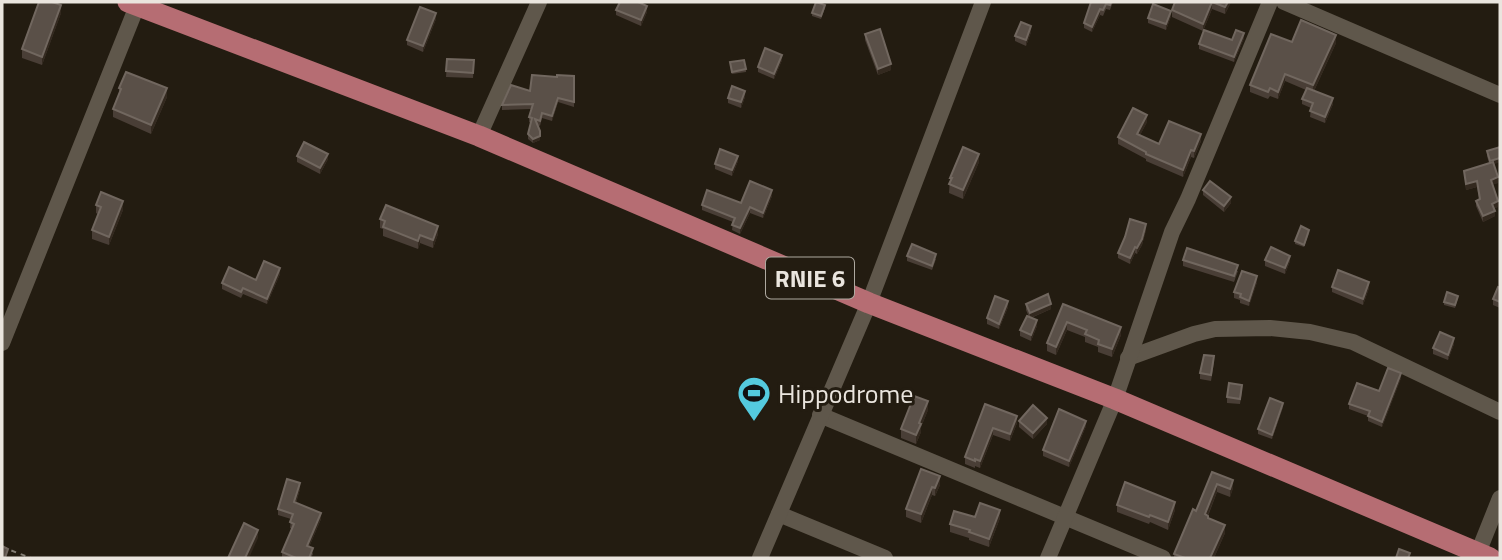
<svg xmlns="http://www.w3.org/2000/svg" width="1502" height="560" font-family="'Titillium Web',sans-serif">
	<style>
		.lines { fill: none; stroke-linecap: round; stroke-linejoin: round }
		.path { stroke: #847e75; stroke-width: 2; stroke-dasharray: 5 5; stroke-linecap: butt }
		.minor { stroke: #5f574b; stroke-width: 16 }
		.major { stroke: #b66d73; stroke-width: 21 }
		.wall { fill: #493e36 }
		.shaded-wall { fill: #33291f }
		.building { fill: #5a5048; stroke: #71675f; stroke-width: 2 }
		.labels { text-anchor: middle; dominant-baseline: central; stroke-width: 6; stroke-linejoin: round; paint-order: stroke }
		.shield { fill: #231c11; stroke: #aea9a0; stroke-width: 2 }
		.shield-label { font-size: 24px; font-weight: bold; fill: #eae5de }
		.poi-label { font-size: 26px; fill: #eae5de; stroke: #231c11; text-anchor: start }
	</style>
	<rect width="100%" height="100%" fill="#231c11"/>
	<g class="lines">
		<path class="path" d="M2 547 31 558"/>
		<g class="minor">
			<path d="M1284 2 1500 95"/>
			<path d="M479 136 539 2"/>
			<path d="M2 343 137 6"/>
			<path d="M1128 358 1194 334 1215 329 1270 328 1310 332 1353 342 1500 412"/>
			<path d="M820 415 1163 558"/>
			<path d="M779 514 885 558"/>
			<path d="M760 558 869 303 983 2"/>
			<path d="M1048 558 1115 399 1172 232 1188 199 1270 2"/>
			<path d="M1476 558 1500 498"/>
		</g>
		<path class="major" d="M128 2 479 136 869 303 1115 399 1490 558"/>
	</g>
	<g class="wall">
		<path d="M1091 2H1113L1110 10 1106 9 1103 16 1100 15 1092 32 1084 28V23Z"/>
		<path d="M1175 2H1231L1225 14 1212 9 1203 31 1172 17V10Z"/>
		<path d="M825 8 821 19 812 16V13Z"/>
		<path d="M616 10 647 12 641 26 616 15Z"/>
		<path d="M61 13 42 65 22 58V49Z"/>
		<path d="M1171 16 1166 30 1148 23V18Z"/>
		<path d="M436 19 423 52 407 45V40Z"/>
		<path d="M1031 32 1026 46 1015 41V36Z"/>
		<path d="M865 34 891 70 878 75 865 40Z"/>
		<path d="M1244 38 1234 62 1199 49V44Z"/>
		<path d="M1292 42 1336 43 1314 91 1333 104 1325 123 1310 117 1311 108 1302 104V99L1306 90 1285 81 1278 99 1270 96 1268 99 1250 92V85Z"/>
		<path d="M447 59 474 60 473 78 446 77Z"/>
		<path d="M782 60 774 79 758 72V67Z"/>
		<path d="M730 65 746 69V72L732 74Z"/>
		<path d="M574 76V107L558 102 552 121 542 118 540 126 538 125 540 140 533 143 528 139V134L531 123 529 122V117L531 109 502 110V105L530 91Z"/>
		<path d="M119 88 167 97 151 134 113 117V109L119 94Z"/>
		<path d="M745 97 741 108 728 103V98Z"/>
		<path d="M1147 122 1140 135 1159 144 1201 141 1194 158 1191 157 1183 177 1146 161V159L1118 144V137Z"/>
		<path d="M1487 151 1494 164 1498 183 1493 184 1498 207 1494 208 1495 216 1483 222 1476 206V201L1479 199 1477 187 1466 190 1464 171 1489 163 1487 156Z"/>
		<path d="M297 156 328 159 320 174 297 162Z"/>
		<path d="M738 161 732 176 715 169V164Z"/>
		<path d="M979 162 963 199 949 193 950 178Z"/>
		<path d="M1203 190 1231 203 1224 212 1203 195Z"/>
		<path d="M772 196 763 218 750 213 740 234 732 230 733 222 702 210V205L741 203Z"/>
		<path d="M96 205 123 210 109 245 92 239V230L98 214 96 213Z"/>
		<path d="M380 219 438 234 433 248 420 243 418 249 383 236V229L380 228Z"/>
		<path d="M1146 230 1142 245 1137 254 1135 253 1130 264 1118 258V253Z"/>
		<path d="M1309 233 1304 247 1295 244V241Z"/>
		<path d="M907 256 936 259 932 270 907 261Z"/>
		<path d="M1183 260 1238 271 1234 282 1183 266Z"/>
		<path d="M1265 260 1290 261 1285 274 1265 266Z"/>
		<path d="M280 274 267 304 243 294 241 298 222 289V283L256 280Z"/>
		<path d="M1257 282 1249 306 1240 303V300L1234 298V292Z"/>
		<path d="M1332 287 1369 288 1363 305 1332 292Z"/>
		<path d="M1500 288V308L1493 305V299Z"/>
		<path d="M1458 298 1455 308 1444 305V302Z"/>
		<path d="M1026 304 1051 309 1031 318 1037 326 1031 341 1020 336V330L1029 317 1026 310Z"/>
		<path d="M1063 304 1121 335 1112 357 1098 352V347L1085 342V337L1067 330 1056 355 1047 351V343Z"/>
		<path d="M1008 307 999 329 987 324V318Z"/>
		<path d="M1454 344 1448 360 1433 354V348Z"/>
		<path d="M1214 362 1211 381 1200 379V373Z"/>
		<path d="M1401 378 1382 427 1368 421V416L1349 409V404L1379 391Z"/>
		<path d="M1242 391 1240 404 1227 403V397Z"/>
		<path d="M985 404 1017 423 1010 441 993 435 980 468 975 466V468L965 464V457Z"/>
		<path d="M1283 407 1272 439 1258 434V429Z"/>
		<path d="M928 410 921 427V432L916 444 901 438V429Z"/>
		<path d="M1019 421 1047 424 1033 439 1019 427Z"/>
		<path d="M1086 426 1069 467 1043 456V450Z"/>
		<path d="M921 469 940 485 935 496 932 495 921 523 906 517V509Z"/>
		<path d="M1212 472 1233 488 1230 497 1217 492 1208 516V518L1225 533 1214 558H1174V554L1196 511Z"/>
		<path d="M300 489 296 503 321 519 309 547 313 554 311 558H282V552L292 529 290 528 291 519 278 515V509Z"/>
		<path d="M1117 505 1175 510 1168 530 1150 522 1149 524 1117 512Z"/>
		<path d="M975 517 1000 518 989 547 969 540V538L950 532V524Z"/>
	</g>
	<g class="shaded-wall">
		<path d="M1212 2V9L1203 31V24Z"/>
		<path d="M1228 2H1231L1225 14V7Z"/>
		<path d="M61 5V13L42 65V57Z"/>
		<path d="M647 6V12L641 26V20Z"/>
		<path d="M1100 9V15L1092 32V27Z"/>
		<path d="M1171 11V16L1166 30V24Z"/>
		<path d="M436 13V19L423 52V46Z"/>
		<path d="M1031 26V32L1026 46V40Z"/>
		<path d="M1244 33V38L1234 62V57Z"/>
		<path d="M1336 35V43L1313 93V85Z"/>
		<path d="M782 55V60L774 79V74Z"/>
		<path d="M891 64V70L878 75V69Z"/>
		<path d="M1285 74V81L1278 99V92Z"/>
		<path d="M167 88V97L151 134V125Z"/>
		<path d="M745 91V97L741 108V102Z"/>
		<path d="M558 98V102L552 121V116Z"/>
		<path d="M1333 98V104L1325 123V117Z"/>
		<path d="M1147 115V122L1137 141V134Z"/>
		<path d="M540 131V140L533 143V139Z"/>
		<path d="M1201 134V141L1194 158V151Z"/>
		<path d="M1191 150V157L1183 177V170Z"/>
		<path d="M328 154V159L320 174V168Z"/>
		<path d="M979 154V162L963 199V190Z"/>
		<path d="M738 156V161L732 176V170Z"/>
		<path d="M1500 158V162L1490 166V161Z"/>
		<path d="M1498 177V183L1491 185V180Z"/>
		<path d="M1477 181V187L1466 190V184Z"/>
		<path d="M772 190V196L763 218V213Z"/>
		<path d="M1231 197V203L1224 212V206Z"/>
		<path d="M123 201V210L109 245V237Z"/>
		<path d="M1498 201V207L1492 209V204Z"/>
		<path d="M750 207V213L740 234V228Z"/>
		<path d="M1495 211V216L1483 222V216Z"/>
		<path d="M1146 224V230L1142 245 1137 254V248Z"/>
		<path d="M438 226V234L433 248V240Z"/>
		<path d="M420 235V243L418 249V241Z"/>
		<path d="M1135 247V253L1130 264V258Z"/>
		<path d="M1290 256V261L1285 274V268Z"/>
		<path d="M280 268V274L267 304V299Z"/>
		<path d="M1257 276V282L1249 306V301Z"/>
		<path d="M1369 282V288L1363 305V299Z"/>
		<path d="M1008 301V307L999 329V324Z"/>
		<path d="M1051 304V309L1030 318V313Z"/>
		<path d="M1037 320V326L1031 341V335Z"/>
		<path d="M1067 322V330L1056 355V347Z"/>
		<path d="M1121 327V335L1112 357V349Z"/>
		<path d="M1454 338V344L1448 360V355Z"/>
		<path d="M1401 373V378L1382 427V422Z"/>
		<path d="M928 401V410L921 427V432L916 444V435L919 423Z"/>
		<path d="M1283 403V407L1272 439V435Z"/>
		<path d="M1017 416V423L1010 441V434Z"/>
		<path d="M1047 418V424L1033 439V433Z"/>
		<path d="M1086 421V426L1069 467V461Z"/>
		<path d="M993 428V435L980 468V461Z"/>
		<path d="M940 476V485L935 496V488Z"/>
		<path d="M1233 480V488L1230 497V489Z"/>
		<path d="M300 483V489L294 508V502Z"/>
		<path d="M1217 484V492L1205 522V514Z"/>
		<path d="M932 487V495L921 523V514Z"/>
		<path d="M1175 502V510L1168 530V522Z"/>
		<path d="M1000 510V518L989 547V539Z"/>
		<path d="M321 513V519L307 552V546Z"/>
		<path d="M1225 525V533L1214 558H1210Z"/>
		<path d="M258 530V538L249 558H245Z"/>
	</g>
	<g class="building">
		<path d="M39 2H52L61 5 42 57 22 49Z"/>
		<path d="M620 2H638L647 6 641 20 616 10Z"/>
		<path d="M816 2 825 5 821 16 812 13Z"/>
		<path d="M1091 2H1111L1110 5 1106 4 1103 10 1100 9 1092 27 1084 23Z"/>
		<path d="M1175 2H1212L1203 24 1172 10Z"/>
		<path d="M1212 2H1228L1225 7Z"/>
		<path d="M1153 4 1171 11 1166 24 1148 18Z"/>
		<path d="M420 7 436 13 423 46 407 40Z"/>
		<path d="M1301 20 1336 35 1313 85 1285 74 1278 92 1270 88 1268 92 1250 85 1271 34 1292 42Z"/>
		<path d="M1021 22 1031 26 1026 40 1015 36Z"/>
		<path d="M880 29 891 64 878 69 865 34Z"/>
		<path d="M1204 30 1232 40 1236 30 1244 33 1234 57 1199 44Z"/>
		<path d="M765 48 782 55 774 74 758 67Z"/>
		<path d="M447 59 474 60 473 73 446 71Z"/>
		<path d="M744 60 746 69 732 72 730 62Z"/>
		<path d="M126 72 167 88 151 125 113 109 121 89 119 88Z"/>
		<path d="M532 75 557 77V75L574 76V102L558 98 552 116 542 113 540 121 535 119 540 131V136L533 139 528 134 532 118 529 117 533 104 502 105 511 85 530 91Z"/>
		<path d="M732 86 745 91 741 102 728 98Z"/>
		<path d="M1307 88 1333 98 1325 117 1310 111 1313 103 1302 99Z"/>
		<path d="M1133 108 1147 115 1137 134 1159 144 1169 121 1201 134 1194 151 1191 150 1183 170 1146 154V152L1118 137Z"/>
		<path d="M304 142 328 154 320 168 297 156Z"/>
		<path d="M963 147 979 154 963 190 949 184 952 178H950Z"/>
		<path d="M1500 147V158L1490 161 1487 151Z"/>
		<path d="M720 149 738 156 732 170 715 164Z"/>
		<path d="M1493 162 1498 177 1491 180 1498 201 1492 204 1495 211 1483 216 1476 201 1480 199 1477 181 1466 184 1464 171Z"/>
		<path d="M750 181 772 190 763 213 750 207 740 228 732 225 735 218 702 205 707 190 741 203Z"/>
		<path d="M1210 181 1231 197 1224 206 1203 190Z"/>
		<path d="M101 192 123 201 109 237 92 230 101 207 96 205Z"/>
		<path d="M386 205 438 226 433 240 420 235 418 241 383 227 385 221 380 219Z"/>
		<path d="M1130 219 1146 224 1142 239 1137 248 1135 247 1130 258 1118 253 1125 237Z"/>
		<path d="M1301 226 1309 230 1304 245 1295 241Z"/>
		<path d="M912 244 936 254 932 266 907 256Z"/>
		<path d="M1271 247 1290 256 1285 268 1265 260Z"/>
		<path d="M1187 248 1238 265 1234 276 1183 260Z"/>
		<path d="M264 261 280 268 267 299 243 288 241 292 222 283 229 267 256 280Z"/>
		<path d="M1338 270 1369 282 1363 299 1332 287Z"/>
		<path d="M1242 271 1257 276 1249 301 1240 297 1241 294 1234 292Z"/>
		<path d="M1498 287 1500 288V302L1493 299Z"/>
		<path d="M1447 292 1458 296 1455 305 1444 302Z"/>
		<path d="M1048 294 1051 304 1030 313 1026 304Z"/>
		<path d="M995 296 1008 301 999 324 987 318Z"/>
		<path d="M1063 304 1121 327 1112 349 1098 344 1099 340 1085 334 1087 330 1067 322 1056 347 1047 343Z"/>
		<path d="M1027 316 1037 320 1031 335 1020 330Z"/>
		<path d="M1440 332 1454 338 1448 355 1433 348Z"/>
		<path d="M1204 355 1214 356 1211 375 1200 373Z"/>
		<path d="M1388 368 1401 373 1382 422 1368 416 1370 411 1349 404 1357 383 1379 391Z"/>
		<path d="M1229 383 1242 385 1240 399 1227 397Z"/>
		<path d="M914 396 928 401 919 423 921 424 916 435 901 429Z"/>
		<path d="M1270 398 1283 403 1272 435 1258 429Z"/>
		<path d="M985 404 1017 416 1010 434 993 428 980 461 975 459V461L965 457Z"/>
		<path d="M1033 405 1047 418 1033 433 1019 421Z"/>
		<path d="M1059 409 1086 421 1069 461 1043 450Z"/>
		<path d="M921 469 940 476 935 488 932 487 921 514 906 509Z"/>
		<path d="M1212 472 1233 480 1230 489 1217 484 1205 514 1208 516V518L1225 525 1210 558H1185L1174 554 1193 509 1196 511Z"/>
		<path d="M287 479 300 483 294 502 321 513 307 546 313 548 309 558H296L282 552 294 524 290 522 293 514 278 509Z"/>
		<path d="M1125 482 1175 502 1168 522 1150 515 1149 517 1117 505Z"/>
		<path d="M980 503 1000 510 989 539 969 532 970 530 950 524 954 511 975 517Z"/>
		<path d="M244 523 258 530 245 558H228Z"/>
		<path d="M2 546 8 549 5 558H2Z"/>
		<path d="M1399 549 1410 553 1408 558H1396Z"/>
	</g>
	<defs>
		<symbol id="stadium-pin" viewBox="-11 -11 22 30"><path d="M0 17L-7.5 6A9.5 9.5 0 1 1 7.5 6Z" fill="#54cade" stroke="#231c11"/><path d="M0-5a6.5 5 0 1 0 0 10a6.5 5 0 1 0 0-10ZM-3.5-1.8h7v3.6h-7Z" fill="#111"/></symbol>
	</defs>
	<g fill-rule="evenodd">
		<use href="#stadium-pin" x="735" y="374" width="38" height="52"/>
	</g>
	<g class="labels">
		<rect class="shield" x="766" y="257.5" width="88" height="41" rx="5"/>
		<g class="shield-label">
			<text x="810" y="278">RNIE 6</text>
		</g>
		<g class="poi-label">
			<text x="778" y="393">Hippodrome</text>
		</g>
	</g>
	<rect width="1502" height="560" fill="none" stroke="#eae5de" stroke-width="7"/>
</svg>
